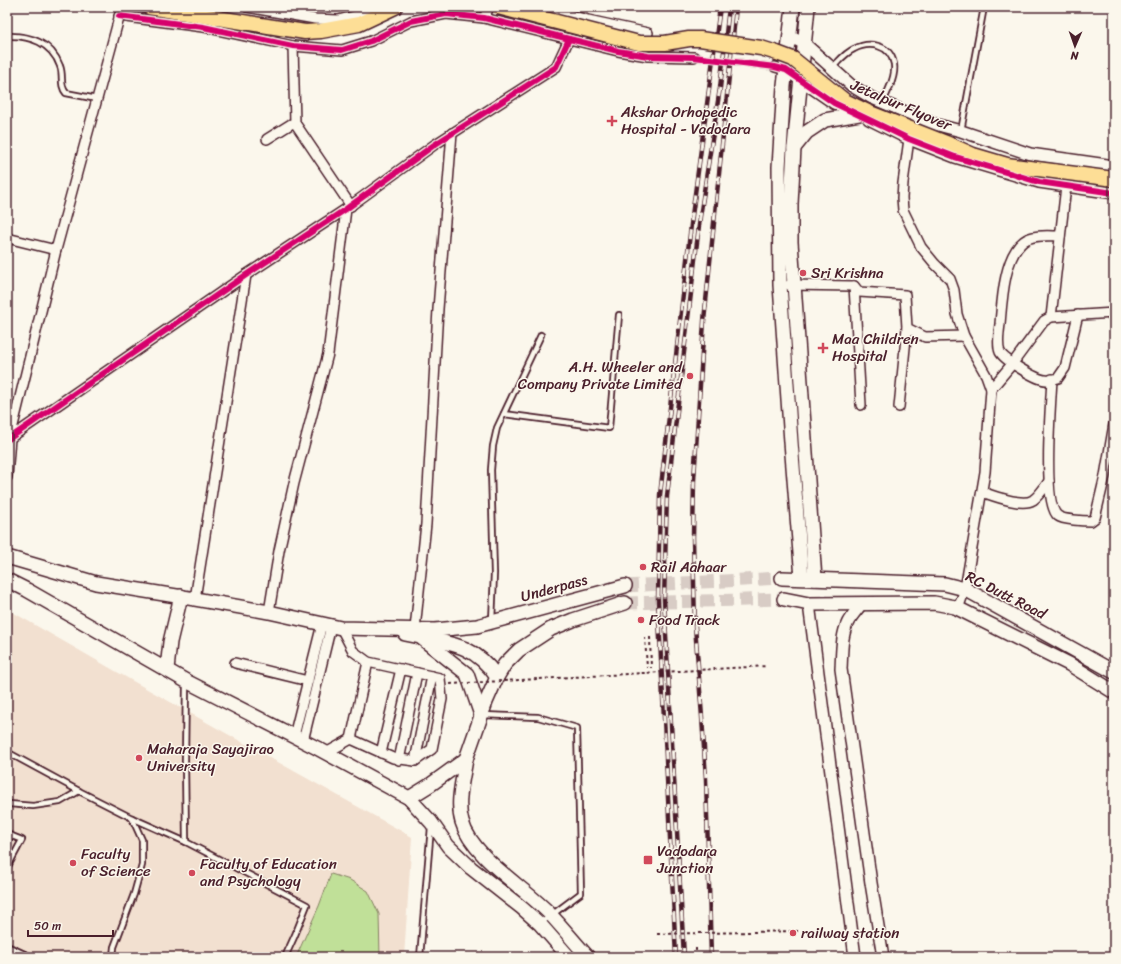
<svg xmlns="http://www.w3.org/2000/svg" width="1121" height="964" font-family="Sriracha,sans-serif">
	<style>
		.built { fill: #f2e0d0 }
		.green { fill: #c0e098; stroke: #858062 }
		.lines { fill: none; stroke-linecap: round; stroke-linejoin: round }
		.minor-tunnel { stroke: #d8ccc5; stroke-width: 9; stroke-dasharray: 9 4.5; stroke-linecap: butt }
		.secondary-tunnel { stroke: #d8ccc5; stroke-width: 13; stroke-dasharray: 13 6; stroke-linecap: butt }
		.service-casing { stroke: #4a1f2b; stroke-width: 8 }
		.minor-casing { stroke: #4a1f2b; stroke-width: 12 }
		.tertiary-casing { stroke: #4a1f2b; stroke-width: 14 }
		.secondary-casing { stroke: #4a1f2b; stroke-width: 16 }
		.primary-casing { stroke: #4a1f2b; stroke-width: 17 }
		.path { stroke: #4a1f2b; stroke-width: 2; stroke-dasharray: 3 3; stroke-linecap: butt }
		.service { stroke: #fbf7ec; stroke-width: 4.5 }
		.minor { stroke: #fbf7ec; stroke-width: 9 }
		.tertiary { stroke: #fbf7ec; stroke-width: 11 }
		.secondary { stroke: #fbf7ec; stroke-width: 13 }
		.primary { stroke: #fdde96; stroke-width: 14 }
		.rail-casing { stroke: #4a1f2b; stroke-width: 4.5 }
		.rail { stroke: #fbf7ec; stroke-width: 3; stroke-dasharray: 9; stroke-linecap: butt }
		.primary-bridge-casing { stroke: #4a1f2b; stroke-width: 17; stroke-linecap: butt }
		.path-bridge { stroke: #4a1f2b; stroke-width: 2; stroke-dasharray: 3 3; stroke-linecap: butt }
		.primary-bridge { stroke: #fdde96; stroke-width: 14 }
		.cycleway-casing { stroke: #fbf7ec; stroke-width: 8 }
		.cycleway { stroke: #d6006c; stroke-width: 6 }
		.poi-dot { fill: #d1495b; stroke: #fbf7ec; stroke-width: 1.5 }
		.labels { text-anchor: middle; dominant-baseline: central; stroke-width: 3; stroke-linejoin: round; paint-order: stroke }
		.street-label { font-size: 15px; fill: #4a1f2b; stroke: #fbf7ec }
		.poi-label { font-size: 15px; fill: #4a1f2b; stroke: #fbf7ec; text-anchor: start }
	</style>
	<rect width="100%" height="100%" fill="#fbf7ec"/>
	<filter id="ink" filterUnits="userSpaceOnUse"><feTurbulence type="fractalNoise" baseFrequency=".025" numOctaves="2"/><feDisplacementMap in="SourceGraphic" scale="8" xChannelSelector="R" yChannelSelector="G"/><feConvolveMatrix kernelMatrix="1 2 1 2 8 2 1 2 1" color-interpolation-filters="sRGB"/></filter>
	<g filter="url(#ink)">
		<path class="built" d="M7 609 131 680 412 837 404 957H7Z"/>
		<path class="green" d="M331 874 350 880 368 891 379 914 380 957H296L319 906Z"/>
		<g class="lines">
			<path class="minor-tunnel" d="M694 57 775 67"/>
			<g class="secondary-tunnel">
				<path d="M625 586 782 578"/>
				<path d="M625 603 784 599"/>
			</g>
			<defs>
				<g id="service">
					<path d="M7 36C30 35 52 43 60 66 64 76 59 85 66 93L97 99"/>
					<path d="M833 67C839 61 845 53 854 49 869 41 890 44 894 64 896 76 888 91 883 102"/>
					<path d="M961 131 984 7"/>
					<path d="M504 414 609 428 619 315"/>
					<path d="M492 621 494 573 491 470 493 446 497 428 541 335"/>
					<path d="M483 715 538 717 577 728 581 893 541 923"/>
					<path d="M7 752 79 791 132 818 186 842 307 905 295 935 285 957"/>
					<path d="M9 804 33 806 60 802 79 791"/>
					<path d="M7 834 22 840 7 868"/>
					<path d="M186 842 185 761 186 684"/>
					<path d="M7 946 31 957"/>
					<path d="M113 957 114 947 134 894 142 865V840L132 818"/>
					<path d="M420 957 431 827"/>
				</g>
				<g id="minor">
					<path d="M247 7 315 19 338 20 354 16 378 7"/>
					<path d="M542 7 588 20 648 33"/>
					<path d="M119 16 203 27 293 46 342 50 371 41 411 21 446 14 484 18 618 51 648 56 694 57"/>
					<path d="M484 18 489 7"/>
					<path d="M293 46 295 123 351 206"/>
					<path d="M775 67 786 70"/>
					<path d="M267 139 291 124 295 123"/>
					<path d="M909 139 903 183 902 198 903 210 921 247 935 264 950 279 954 290 957 314 964 336 986 375 991 389 985 472 965 589 958 609"/>
					<path d="M1060 236C1049 236 1033 234 1024 241 1004 256 1002 301 1000 324 999 332 997 345 1000 352 1004 360 1037 380 1046 380 1050 381 1055 379 1058 378L1065 368 1078 315"/>
					<path d="M7 238 56 250"/>
					<path d="M789 285 854 286 859 292 905 295 907 328 925 337 964 336"/>
					<path d="M854 286 861 405"/>
					<path d="M1051 317 1066 186"/>
					<path d="M1052 379C1051 401 1042 505 1058 516 1063 520 1084 521 1091 521L1095 518 1105 476 1114 424"/>
					<path d="M991 389 1013 363 1044 321 1051 317 1114 313"/>
					<path d="M899 407 907 328"/>
					<path d="M7 440 246 275 346 209 434 145 556 67 569 39"/>
					<path d="M7 477 10 438 56 250 122 7"/>
					<path d="M982 492C994 496 1022 507 1033 500 1040 495 1044 488 1049 481"/>
					<path d="M195 599 246 275"/>
					<path d="M269 612 279 551 294 483 328 354 346 209"/>
					<path d="M415 629 426 524 438 309 452 133"/>
					<path d="M235 663 308 681"/>
					<path d="M294 736 322 624"/>
					<path d="M351 739 368 662"/>
					<path d="M303 741 331 626"/>
					<path d="M326 753 351 739 393 758 415 761 432 749 442 699 440 678 368 662 353 651 341 628"/>
					<path d="M381 753 401 669"/>
					<path d="M399 760 417 673"/>
					<path d="M415 761 432 676"/>
				</g>
				<g id="tertiary">
					<path d="M791 37 805 44 852 86 872 98 934 124 961 131 1030 154 1114 166"/>
					<path d="M786 70 834 103 852 111"/>
					<path d="M869 119 909 139 955 157 1039 182 1114 193"/>
					<path d="M862 603C858 609 852 615 848 622 841 636 842 653 841 669L871 883 883 957"/>
					<path d="M809 604 855 957"/>
				</g>
				<g id="secondary">
					<path d="M793 7 784 86 779 167 780 285 791 442 802 578"/>
					<path d="M808 7 794 148 791 204V242L815 579"/>
					<path d="M794 148 807 132 825 120 859 114"/>
					<path d="M7 557 96 583 195 599 269 612 341 628 435 630 477 626 625 586"/>
					<path d="M782 578 945 584 965 589 1114 672"/>
					<path d="M7 580 27 590 186 681 317 748 409 798 431 822 448 846 471 868 522 908 540 924 569 957"/>
					<path d="M784 599 809 604 934 603 955 607 1069 664 1114 692"/>
					<path d="M405 634 420 637 467 674 481 715"/>
					<path d="M423 638C456 644 476 647 497 677"/>
					<path d="M167 669 170 642 181 596"/>
					<path d="M466 759C463 779 456 802 462 822 472 857 524 887 550 914 563 928 575 943 588 957"/>
					<path d="M409 798 430 785 466 759 486 702 497 677 505 664 519 650 551 629 573 620 625 603"/>
				</g>
				<path id="primary" d="M149 7 305 32 321 31 359 24 395 7"/>
			</defs>
			<use href="#service" class="service-casing"/>
			<use href="#minor" class="minor-casing"/>
			<use href="#tertiary" class="tertiary-casing"/>
			<use href="#secondary" class="secondary-casing"/>
			<use href="#primary" class="primary-casing"/>
			<g class="path">
				<path d="M645 637 647 668"/>
				<path d="M650 637 651 668"/>
				<path d="M696 948V957"/>
			</g>
			<use href="#service" class="service"/>
			<use href="#minor" class="minor"/>
			<use href="#tertiary" class="tertiary"/>
			<use href="#secondary" class="secondary"/>
			<use href="#primary" class="primary"/>
			<defs>
				<g id="rail">
					<path d="M676 957 658 599 660 495 692 216 720 7"/>
					<path d="M684 957 664 599 667 496 700 217 720 88 729 7"/>
					<path d="M711 957 706 779 702 717 695 626 693 538 694 480 704 321 736 7"/>
				</g>
			</defs>
			<use href="#rail" class="rail-casing"/>
			<use href="#rail" class="rail"/>
			<defs>
				<path id="primary-bridge" d="M498 7 639 43H665L689 39H700L761 48 777 53 793 59 845 101 870 113 946 143 973 155 1007 165 1114 179"/>
			</defs>
			<use href="#primary-bridge" class="primary-bridge-casing"/>
			<g class="path-bridge">
				<path d="M450 684 767 666"/>
				<path d="M657 934 798 931"/>
			</g>
			<use href="#primary-bridge" class="primary-bridge"/>
			<defs>
				<g id="cycleway">
					<path d="M119 16 203 27 293 46 342 50 371 41 411 21 446 14 484 18 618 51 648 56 694 57 775 67 786 70 834 103 909 139 955 157 1039 182 1114 193"/>
					<path d="M7 440 246 275 346 209 434 145 556 67 569 39"/>
				</g>
			</defs>
			<use href="#cycleway" class="cycleway-casing"/>
			<use href="#cycleway" class="cycleway"/>
		</g>
	</g>
	<g class="poi-dot">
		<path d="M610 115h4v4h4v4h-4v4h-4v-4h-4v-4h4z"/>
		<circle cx="803" cy="273" r="4"/>
		<path d="M821 342h4v4h4v4h-4v4h-4v-4h-4v-4h4z"/>
		<circle cx="690" cy="376" r="4"/>
		<circle cx="643" cy="567" r="4"/>
		<circle cx="641" cy="620" r="4"/>
		<circle cx="139" cy="758" r="4"/>
		<rect x="643" y="855" width="10" height="10" rx="2"/>
		<circle cx="73" cy="863" r="4"/>
		<circle cx="192" cy="873" r="4"/>
		<circle cx="793" cy="933" r="4"/>
	</g>
	<g class="labels">
		<g class="street-label">
			<text transform="translate(901 105) rotate(23)">Jetalpur Flyover</text>
			<text transform="translate(554 588) rotate(-15)">Underpass</text>
			<text transform="translate(1006 595) rotate(27)">RC Dutt Road</text>
		</g>
		<g class="poi-label">
			<text x="621" y="112">Akshar Orhopedic<tspan x="621" dy="17">Hospital - Vadodara</tspan></text>
			<text x="811" y="273">Sri Krishna</text>
			<text x="832" y="339">Maa Children<tspan x="832" dy="17">Hospital</tspan></text>
			<text x="682" y="367" text-anchor="end">A.H. Wheeler and<tspan x="682" dy="17">Company Private Limited</tspan></text>
			<text x="651" y="567">Rail Aahaar</text>
			<text x="649" y="620">Food Track</text>
			<text x="147" y="749">Maharaja Sayajirao<tspan x="147" dy="17">University</tspan></text>
			<text x="657" y="851">Vadodara<tspan x="657" dy="17">Junction</tspan></text>
			<text x="81" y="854">Faculty<tspan x="81" dy="17">of Science</tspan></text>
			<text x="200" y="864">Faculty of Education<tspan x="200" dy="17">and Psychology</tspan></text>
			<text x="801" y="933">railway station</text>
		</g>
	</g>
	<rect width="1121" height="964" fill="none" stroke="#fbf7ec" stroke-width="24"/>
	<rect x="12" y="12" width="1097" height="940" fill="none" stroke="#4a1f2b" stroke-width="1.5" filter="url(#ink)"/>
	<g transform="translate(1075 46) rotate(182)" stroke="#fbf7ec" stroke-width="3" paint-order="stroke">
	<path d="M0-3L7 15L0 10L-7 15Z" fill="#4a1f2b"/>
	<text y="-6" font-size="11" font-weight="bold" text-anchor="middle" fill="#4a1f2b">N</text>
	</g>
	<path d="M28 930v6h85v-6" fill="none" stroke="#4a1f2b" stroke-width="2"/>
	<text x="34" y="930" font-size="12" fill="#4a1f2b" stroke="#fbf7ec" stroke-width="3" paint-order="stroke">50 m</text>
</svg>
